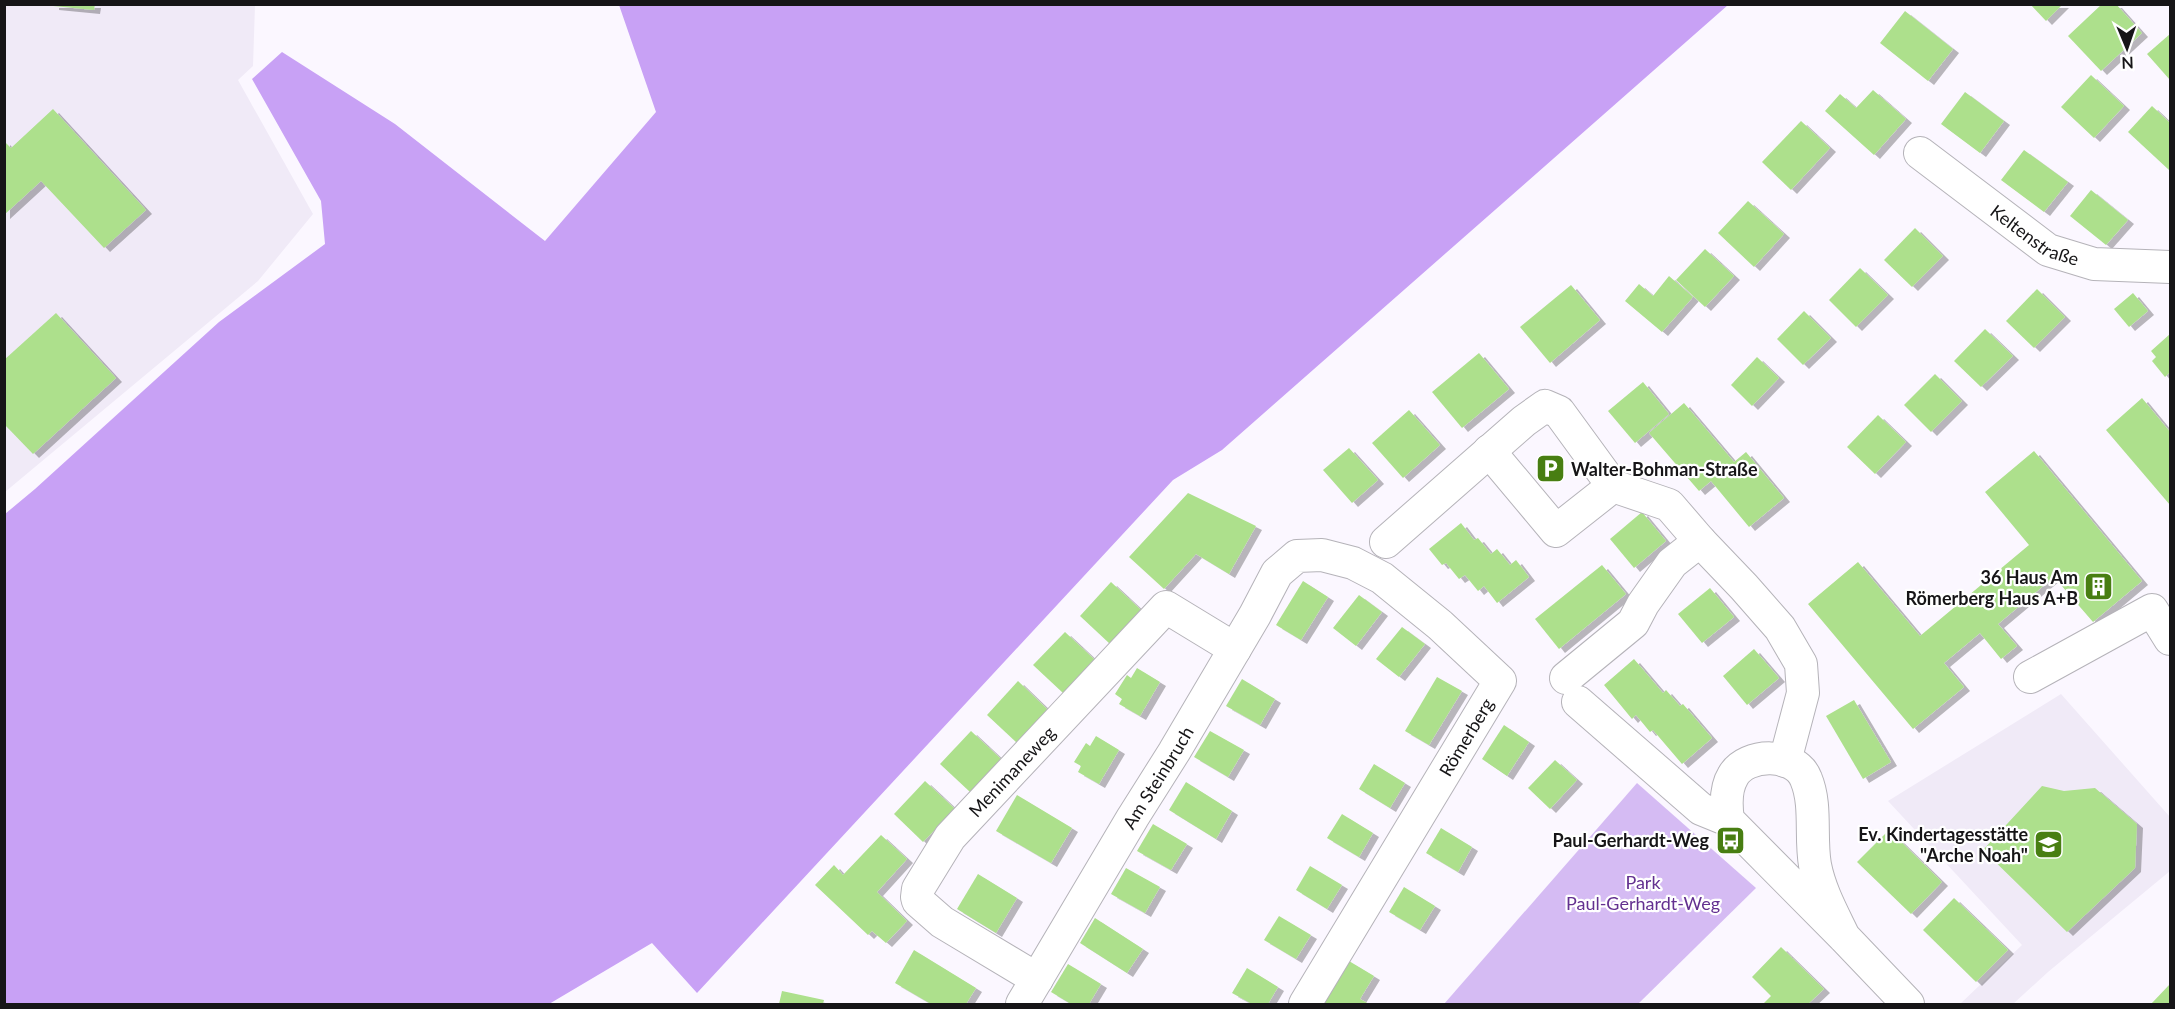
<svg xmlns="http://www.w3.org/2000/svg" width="2175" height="1009" font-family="Lato,sans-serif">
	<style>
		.built { fill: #f0eaf7 }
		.green { fill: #d5bbf3 }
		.forest { fill: #c8a1f5 }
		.building { fill: #ade08c; filter: url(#shadow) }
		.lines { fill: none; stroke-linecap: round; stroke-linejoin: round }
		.minor-casing { stroke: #b5b3b9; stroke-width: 34 }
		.minor { stroke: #fff; stroke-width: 32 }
		.labels { text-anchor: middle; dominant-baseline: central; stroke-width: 4.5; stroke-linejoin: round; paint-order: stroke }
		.street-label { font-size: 18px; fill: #161517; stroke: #fff }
		.poi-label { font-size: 18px; font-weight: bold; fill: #161517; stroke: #fff; text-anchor: end }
		.park-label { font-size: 18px; fill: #633090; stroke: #fff }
	</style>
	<defs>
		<filter id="shadow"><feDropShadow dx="6" dy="4" stdDeviation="0" flood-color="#0004"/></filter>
	</defs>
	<rect width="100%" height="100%" fill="#fbf7ff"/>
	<g class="built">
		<path d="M5 5H255L253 66 238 80 313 214 258 281 5 492Z"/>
		<path d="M2061 694 2170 817V871L2048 972 2013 1004H1960L2022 945 1888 801Z"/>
	</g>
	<path class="green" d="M1637 783 1756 888 1638 1004H1444Z"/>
	<path class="forest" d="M619 5H1728L1222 450 1173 480 697 993 652 943 549 1004H5V514L35 489 219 322 325 244 321 201 252 79 282 52 395 124 545 241 656 112Z"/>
	<g class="building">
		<path d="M53 4H95L94 10 53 6Z"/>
		<path d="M2030 4H2063L2046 21Z"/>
		<path d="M2102 4H2116L2142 33 2101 71 2068 36Z"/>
		<path d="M1905 11 1953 49 1928 81 1880 43Z"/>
		<path d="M2170 34V80L2147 54Z"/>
		<path d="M2091 75 2124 106 2094 138 2061 107Z"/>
		<path d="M1873 90 1906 119 1874 155 1825 111 1840 94 1856 108Z"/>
		<path d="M1965 92 2004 121 1980 153 1941 124Z"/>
		<path d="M2152 106 2170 123V168L2169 170 2128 132Z"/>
		<path d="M53 109 146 210 104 248 41 181 4 215V141L11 148Z"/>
		<path d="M1801 121 1830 148 1791 190 1762 162Z"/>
		<path d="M2024 150 2068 182 2044 212 2001 180Z"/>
		<path d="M2091 190 2128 220 2106 245 2070 216Z"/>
		<path d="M1748 201 1784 234 1754 267 1718 233Z"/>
		<path d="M1915 228 1943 256 1912 287 1884 260Z"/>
		<path d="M1705 249 1734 276 1705 307 1676 280Z"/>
		<path d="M1860 268 1888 295 1856 327 1829 300Z"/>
		<path d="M1669 276 1693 297 1662 332 1625 301 1639 284 1653 296Z"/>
		<path d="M1571 285 1600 320 1550 363 1520 327Z"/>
		<path d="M2037 289 2065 317 2034 348 2006 321Z"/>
		<path d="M2133 293 2148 311 2129 327 2114 309Z"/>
		<path d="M1804 311 1831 338 1803 365 1777 339Z"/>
		<path d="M56 313 116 378 33 454 4 424V360Z"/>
		<path d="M1985 329 2013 356 1981 387 1954 361Z"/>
		<path d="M2170 334V372L2165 377 2152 361 2156 357 2151 351Z"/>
		<path d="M1479 353 1509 389 1462 428 1432 392Z"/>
		<path d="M1757 357 1779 378 1752 406 1731 385Z"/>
		<path d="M1935 374 1962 401 1931 432 1904 405Z"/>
		<path d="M1643 382 1669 414 1635 443 1608 411Z"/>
		<path d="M2142 398 2170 432V505L2106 430Z"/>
		<path d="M1684 403 1734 462 1746 452 1784 498 1749 527 1711 481 1699 491 1649 433Z"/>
		<path d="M1409 410 1440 445 1403 478 1372 443Z"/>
		<path d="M1878 415 1906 442 1875 474 1847 447Z"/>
		<path d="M1349 448 1378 480 1352 503 1323 470Z"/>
		<path d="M2034 451 2142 581 2093 622 2054 577 1998 624 2017 646 2001 659 1980 633 1944 663 1964 687 1913 729 1808 604 1858 562 1920 636 2029 545 1985 492Z"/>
		<path d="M1188 493 1256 526 1229 574 1196 554 1164 589 1129 557Z"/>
		<path d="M1642 512 1666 541 1634 568 1610 539Z"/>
		<path d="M1461 523 1474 540 1478 538 1491 554 1497 549 1510 565 1516 560 1529 577 1497 603 1484 586 1478 591 1465 575 1459 579 1446 563 1442 565 1429 549Z"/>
		<path d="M1602 565 1626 594 1559 649 1535 619Z"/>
		<path d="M1303 581 1328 597 1301 640 1276 625Z"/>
		<path d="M1111 582 1141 610 1110 644 1080 616Z"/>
		<path d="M1710 588 1734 617 1702 643 1678 614Z"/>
		<path d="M1359 595 1382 612 1356 646 1333 628Z"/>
		<path d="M1402 627 1425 644 1399 677 1376 659Z"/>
		<path d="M1065 632 1095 660 1063 693 1033 665Z"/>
		<path d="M1754 649 1779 678 1747 705 1723 676Z"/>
		<path d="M1634 659 1663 693 1666 690 1680 706 1683 704 1712 738 1682 764 1653 730 1650 732 1636 715 1632 719 1604 685Z"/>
		<path d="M1137 668 1160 682 1140 716 1119 704 1122 699 1115 694 1127 675 1131 678Z"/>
		<path d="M1437 677 1462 691 1429 745 1405 731Z"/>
		<path d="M1242 679 1275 699 1260 725 1226 706Z"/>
		<path d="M1018 681 1048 710 1017 743 987 715Z"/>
		<path d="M1854 700 1891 762 1863 779 1826 716Z"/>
		<path d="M1504 725 1529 742 1507 776 1482 759Z"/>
		<path d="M971 731 1001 759 970 792 940 764Z"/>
		<path d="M1210 731 1244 750 1228 777 1194 757Z"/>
		<path d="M1096 736 1119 750 1099 784 1078 772 1081 766 1074 762 1086 743 1090 746Z"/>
		<path d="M1555 760 1577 780 1550 809 1528 788Z"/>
		<path d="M1374 764 1405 783 1390 808 1359 789Z"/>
		<path d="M925 781 955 809 923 842 894 814Z"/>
		<path d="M1186 782 1232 811 1216 839 1169 810Z"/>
		<path d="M2042 786 2064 791 2095 788 2137 824 2135 868 2067 932 1983 850Z"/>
		<path d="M1017 795 1072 828 1051 863 996 831Z"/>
		<path d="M1342 814 1373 833 1359 857 1327 838Z"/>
		<path d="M1153 824 1187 844 1171 870 1137 851Z"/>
		<path d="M1441 828 1472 847 1458 872 1426 853Z"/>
		<path d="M1889 830 1942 882 1911 914 1857 862Z"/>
		<path d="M881 835 907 859 877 892 907 921 886 943 872 931 868 935 815 885 834 865 843 875Z"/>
		<path d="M1310 866 1342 885 1327 909 1296 890Z"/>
		<path d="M1126 868 1160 887 1145 913 1111 894Z"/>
		<path d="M978 874 1017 898 996 933 957 909Z"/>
		<path d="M1404 887 1435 906 1420 930 1389 912Z"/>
		<path d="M1954 898 2008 950 1976 982 1923 930Z"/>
		<path d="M1279 916 1311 935 1296 959 1264 940Z"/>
		<path d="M1095 918 1143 949 1127 973 1080 943Z"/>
		<path d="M1781 947 1824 989 1808 1004H1763L1771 996 1752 977Z"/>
		<path d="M914 950 976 988 966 1004H931L895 983Z"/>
		<path d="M1349 961 1374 976 1360 999 1369 1004H1327L1324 1002Z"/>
		<path d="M1068 964 1101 984 1089 1004H1071L1051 992Z"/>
		<path d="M1247 968 1278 987 1268 1004H1252L1232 993Z"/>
		<path d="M2170 984V1004H2151Z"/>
		<path d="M782 991 824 1000 823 1004H779Z"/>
	</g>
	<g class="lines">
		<defs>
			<g id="minor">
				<path id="s1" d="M1920 153 2048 250 2094 264 2170 267"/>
				<path d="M1489 451 1556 531 1613 486"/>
				<path d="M1386 542 1524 421 1545 406 1559 412 1613 486 1669 505 1700 541 1744 587 1780 628 1801 664 1803 693 1785 761"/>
				<path d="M2030 677 2152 610 2170 639"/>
				<path d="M1566 678 1633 623 1643 604 1672 563 1700 541"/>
				<path d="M1578 702 1701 809 1728 820"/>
				<path d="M1844 937C1833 914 1820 891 1815 865 1810 837 1817 805 1806 779 1796 752 1746 752 1733 776 1725 789 1726 806 1728 820L1844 937 1908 1004"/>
				<path id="s2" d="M1037 979 942 922 918 901 917 897 918 889 950 837 1166 607 1235 649"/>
				<path id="s3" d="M1022 1004 1133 817 1174 752 1255 615 1277 573 1297 556 1322 555 1353 563 1382 578 1440 625 1500 681 1305 1004"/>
			</g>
		</defs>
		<use href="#minor" class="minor-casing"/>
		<use href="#minor" class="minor"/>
	</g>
	<defs>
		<symbol id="parking-square" viewBox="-11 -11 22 22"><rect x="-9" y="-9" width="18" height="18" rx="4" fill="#487e12" stroke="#fff"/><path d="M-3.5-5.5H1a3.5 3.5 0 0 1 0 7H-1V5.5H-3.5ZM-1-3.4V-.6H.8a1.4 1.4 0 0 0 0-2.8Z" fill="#fff"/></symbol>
		<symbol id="building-square" viewBox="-11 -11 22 22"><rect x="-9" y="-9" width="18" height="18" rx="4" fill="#487e12" stroke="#fff"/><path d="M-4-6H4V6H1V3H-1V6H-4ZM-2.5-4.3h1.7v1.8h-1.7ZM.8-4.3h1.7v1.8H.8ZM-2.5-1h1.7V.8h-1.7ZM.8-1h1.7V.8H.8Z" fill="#fff"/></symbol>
		<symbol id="bus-square" viewBox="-11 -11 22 22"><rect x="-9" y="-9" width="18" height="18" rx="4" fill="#487e12" stroke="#fff"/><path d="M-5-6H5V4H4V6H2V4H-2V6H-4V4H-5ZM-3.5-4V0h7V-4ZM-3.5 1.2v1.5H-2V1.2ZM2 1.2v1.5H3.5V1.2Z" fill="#fff"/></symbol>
		<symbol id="school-square" viewBox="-11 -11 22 22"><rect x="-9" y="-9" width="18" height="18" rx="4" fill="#487e12" stroke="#fff"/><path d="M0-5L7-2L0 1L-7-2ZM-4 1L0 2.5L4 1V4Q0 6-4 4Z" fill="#fff"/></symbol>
	</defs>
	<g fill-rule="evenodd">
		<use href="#parking-square" x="1534" y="452" width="33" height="33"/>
		<use href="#building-square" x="2082" y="570" width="33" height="33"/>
		<use href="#bus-square" x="1714" y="824" width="33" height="33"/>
		<use href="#school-square" x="2032" y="828" width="33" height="33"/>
	</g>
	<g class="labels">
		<g class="street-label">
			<text stroke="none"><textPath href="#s1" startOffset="142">Keltenstraße</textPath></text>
			<text transform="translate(1466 737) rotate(-59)">Römerberg</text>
			<text stroke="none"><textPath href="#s2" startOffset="306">Menimaneweg</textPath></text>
			<text stroke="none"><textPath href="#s3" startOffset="264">Am Steinbruch</textPath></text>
		</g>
		<g class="poi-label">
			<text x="1571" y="469" text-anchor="start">Walter-Bohman-Straße</text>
			<text x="2078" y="577">36 Haus Am<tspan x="2078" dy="21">Römerberg Haus A+B</tspan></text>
			<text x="2028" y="834">Ev. Kindertagesstätte<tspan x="2028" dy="21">"Arche Noah"</tspan></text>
			<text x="1709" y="840">Paul-Gerhardt-Weg</text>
		</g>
		<g class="park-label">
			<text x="1643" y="882">Park<tspan x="1643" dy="21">Paul-Gerhardt-Weg</tspan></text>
		</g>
	</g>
	<rect width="2175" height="1009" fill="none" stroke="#161517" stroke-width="12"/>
	<g transform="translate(2127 48) rotate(178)" stroke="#ffffff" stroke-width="4.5" paint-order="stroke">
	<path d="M0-4.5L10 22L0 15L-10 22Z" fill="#161517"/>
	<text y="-9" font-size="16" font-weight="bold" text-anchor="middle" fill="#161517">N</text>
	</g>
</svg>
